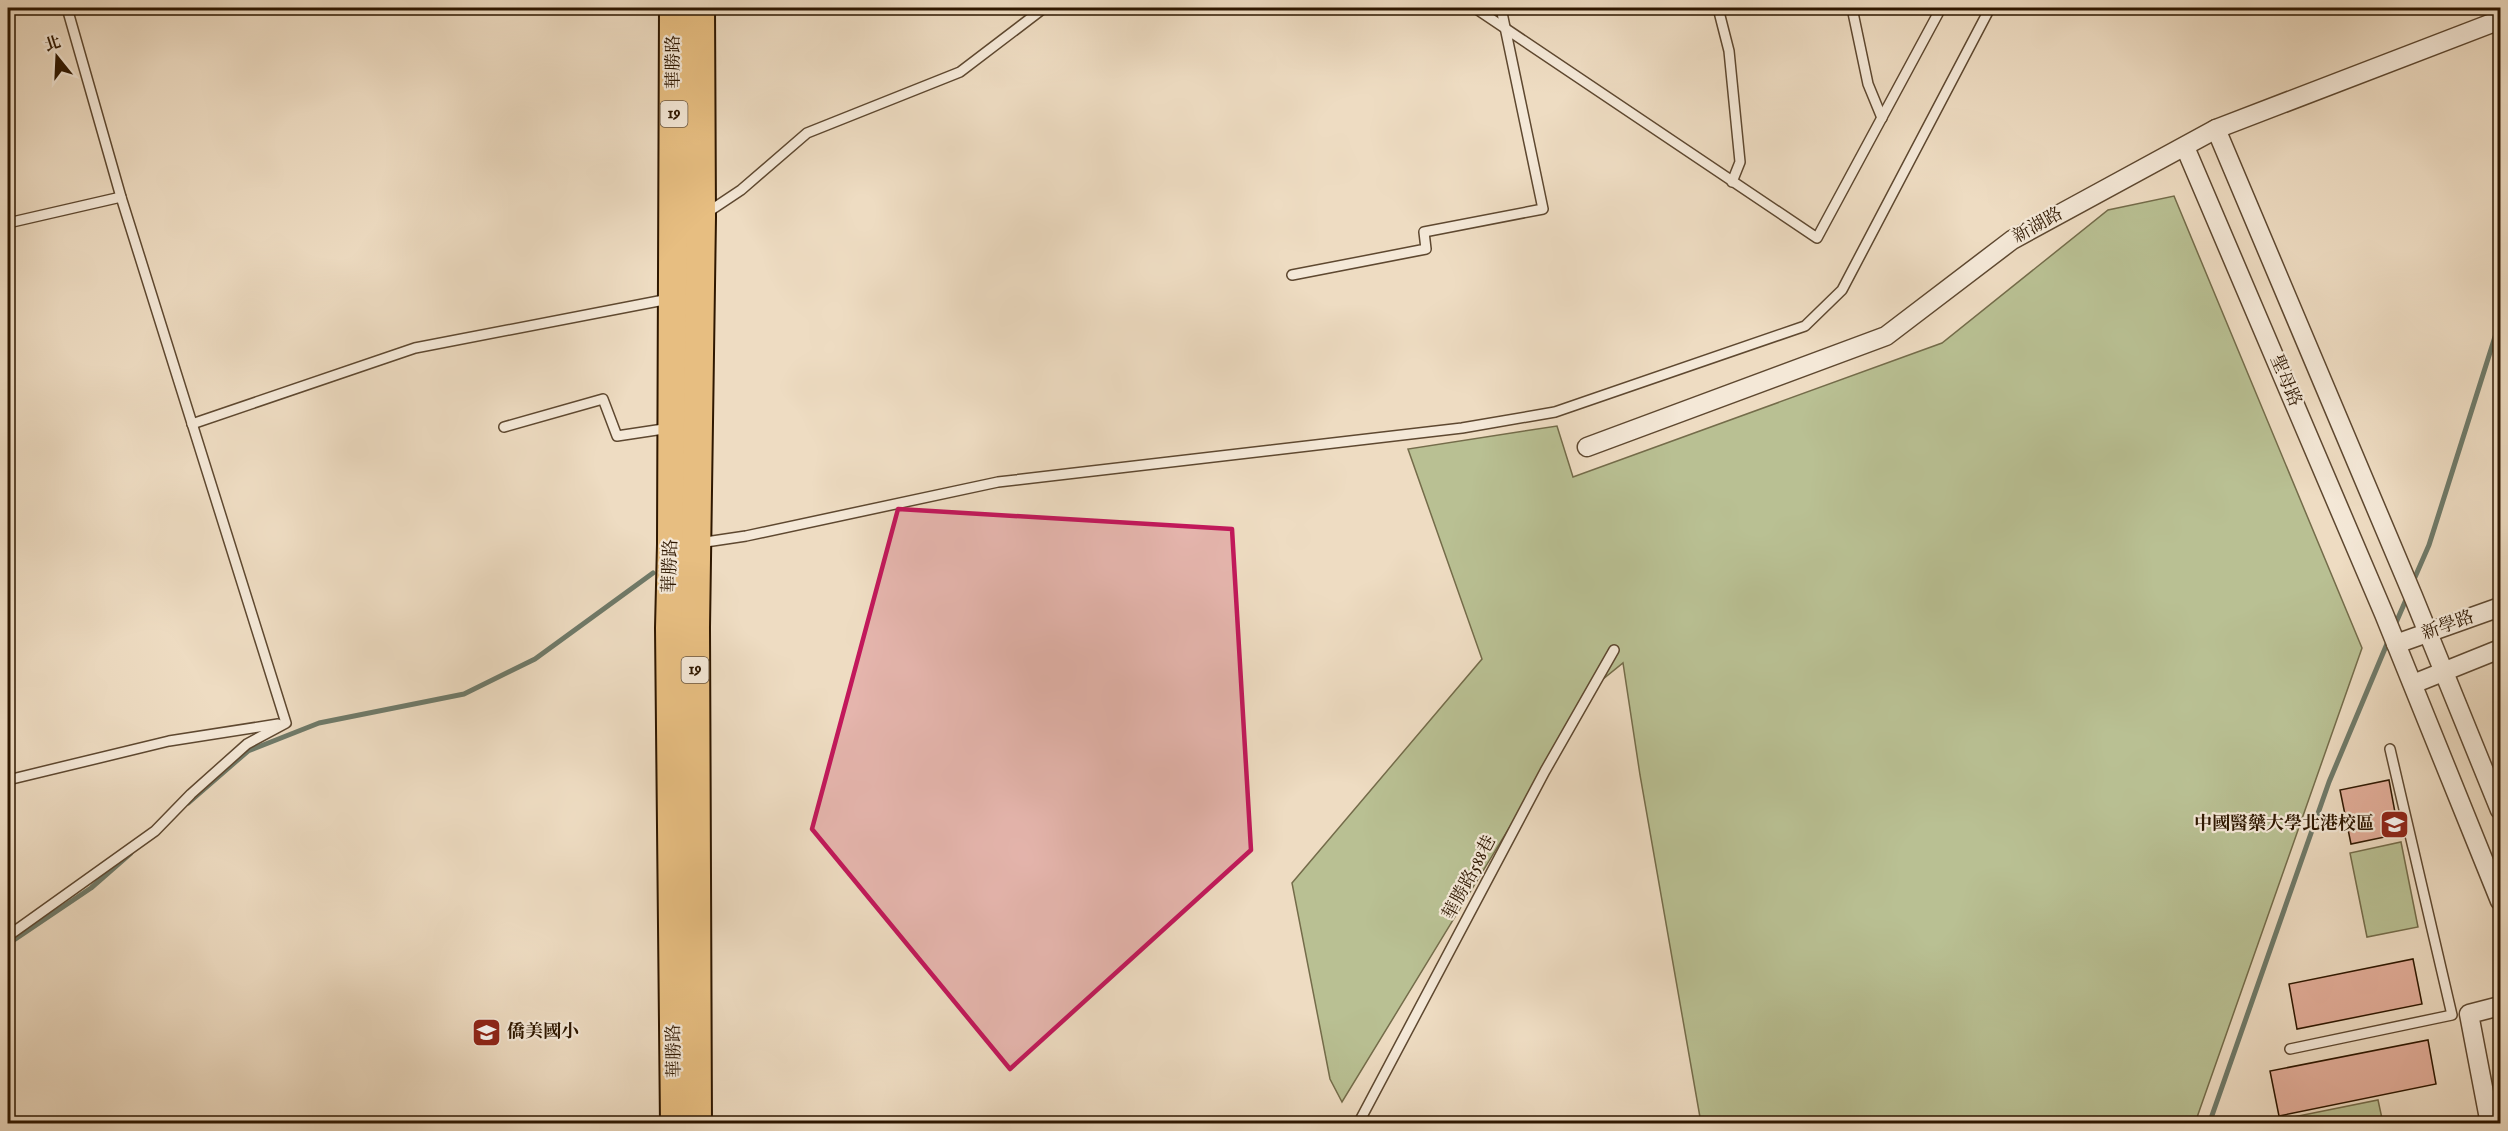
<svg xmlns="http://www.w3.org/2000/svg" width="2508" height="1131" font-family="'IM FELL English','Noto Serif TC',serif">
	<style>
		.green { fill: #b9c093; stroke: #746c4a; stroke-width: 1.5 }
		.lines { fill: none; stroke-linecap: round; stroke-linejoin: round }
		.stream { stroke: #6f7a69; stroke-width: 5 }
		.building { fill: #e3ae9a; stroke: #2e1700; stroke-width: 1.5 }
		.service-casing { stroke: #5e4830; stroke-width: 12 }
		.minor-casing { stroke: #5e4830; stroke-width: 21 }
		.primary-casing { stroke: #2e1700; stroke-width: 32 }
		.service { stroke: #f4e8d7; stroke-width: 9 }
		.minor { stroke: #f4e8d7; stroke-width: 18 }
		.primary { stroke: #e7be81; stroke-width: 28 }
		.marked { fill: #c2185b; fill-opacity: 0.2; stroke: #c2185b; stroke-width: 4.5; stroke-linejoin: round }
		.labels { text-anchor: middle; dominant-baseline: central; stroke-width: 4.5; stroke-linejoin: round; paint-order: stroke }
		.shield { fill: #f4e8d7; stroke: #695640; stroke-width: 1.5 }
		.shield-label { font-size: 16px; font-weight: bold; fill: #2e1700 }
		.street-label { font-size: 18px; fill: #2e1700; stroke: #f4e8d7 }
		.poi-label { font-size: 18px; font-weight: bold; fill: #2e1700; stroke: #f4e8d7; text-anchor: end }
	</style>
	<rect width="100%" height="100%" fill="#eedcc2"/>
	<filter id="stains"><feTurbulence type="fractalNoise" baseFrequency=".00333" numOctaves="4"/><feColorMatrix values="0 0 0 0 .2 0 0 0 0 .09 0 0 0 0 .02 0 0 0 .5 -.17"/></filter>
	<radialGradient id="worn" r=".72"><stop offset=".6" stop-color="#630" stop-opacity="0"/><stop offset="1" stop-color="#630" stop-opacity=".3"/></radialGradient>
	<g class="green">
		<path d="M2174 196 2362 648 2195 1123H1701L1640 775 1623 663 1597 684 1342 1102 1330 1079 1292 883 1482 659 1408 449 1557 426 1573 477 1942 343 2108 210Z"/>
		<path d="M2401 842 2418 927 2367 937 2350 853Z"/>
		<path d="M2378 1100 2383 1123H2263Z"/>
	</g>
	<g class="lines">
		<g class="stream">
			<path d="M2412 584 2429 545 2500 321"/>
			<path d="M2395 625 2408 595"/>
			<path d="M188 803 248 751 319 723 464 694 535 659 653 573"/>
			<path d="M8 944 91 888 131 853"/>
			<path d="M2209 1124 2329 782 2389 639"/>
		</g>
	</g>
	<g class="building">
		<path d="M2389 780 2399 834 2351 844 2340 790Z"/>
		<path d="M2413 959 2422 1004 2297 1029 2289 984Z"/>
		<path d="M2428 1040 2436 1084 2279 1116 2270 1071Z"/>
	</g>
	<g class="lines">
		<defs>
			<g id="service">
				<path d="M1475 8 1817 238 1941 8"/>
				<path d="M1718 8 1729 51 1740 162 1732 182"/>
				<path d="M1852 8 1868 84 1882 118"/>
				<path d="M705 214 741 190 807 133 960 72 1044 8"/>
				<path d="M8 223 121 197"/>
				<path d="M1292 275 1426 249 1424 232 1543 209 1501 8"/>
				<path d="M192 424 415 348 669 299"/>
				<path d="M504 427 603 399 617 436 670 428"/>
				<path d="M699 543 746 536 998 482 1462 428 1555 412 1805 326 1842 290 1990 8"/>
				<path d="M8 780 169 741 278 724"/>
				<path d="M8 936 155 831 191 794 247 744 286 723 121 197 67 8"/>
				<path d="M2290 1049 2452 1015 2390 749"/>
				<path d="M1358 1124 1545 771 1614 650"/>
			</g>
			<g id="minor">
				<path d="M2216 129 2413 596 2500 810"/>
				<path d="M2185 147 2384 614 2500 901"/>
				<path d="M1587 447 1886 336 2012 240 2216 129 2500 20"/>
				<path d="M2396 644 2500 607"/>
				<path d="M2413 684 2500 649"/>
				<path d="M2490 1124 2469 1014 2500 1006"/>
			</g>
			<g id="primary">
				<path d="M674 8 672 544 670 628 675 1124"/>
				<path d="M697 1124 695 628 701 217 700 8"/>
			</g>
		</defs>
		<use href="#service" class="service-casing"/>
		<use href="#minor" class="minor-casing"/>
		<use href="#primary" class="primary-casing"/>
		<use href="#service" class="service"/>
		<use href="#minor" class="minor"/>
		<use href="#primary" class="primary"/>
	</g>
	<path class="marked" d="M898 509 1232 529 1251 850 1010 1069 812 829Z"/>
	<defs>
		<symbol id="university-square" viewBox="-11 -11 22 22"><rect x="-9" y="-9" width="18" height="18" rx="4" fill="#8f2418" stroke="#f4e8d7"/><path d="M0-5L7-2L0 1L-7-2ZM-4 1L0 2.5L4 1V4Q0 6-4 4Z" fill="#fff"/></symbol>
		<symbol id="school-square" viewBox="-11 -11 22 22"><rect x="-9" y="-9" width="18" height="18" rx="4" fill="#8f2418" stroke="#f4e8d7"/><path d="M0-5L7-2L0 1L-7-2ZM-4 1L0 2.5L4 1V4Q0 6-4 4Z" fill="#fff"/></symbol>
	</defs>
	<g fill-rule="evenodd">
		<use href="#university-square" x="2378" y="808" width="33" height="33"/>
		<use href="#school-square" x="470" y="1016" width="33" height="33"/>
	</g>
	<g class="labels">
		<g class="shield">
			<rect x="660.5" y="101" width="27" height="26" rx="4.5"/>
			<rect x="681.5" y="657" width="27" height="26" rx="4.5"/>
		</g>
		<g class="shield-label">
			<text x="674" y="114">19</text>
			<text x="695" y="670">19</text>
		</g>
		<g class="street-label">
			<text transform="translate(674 62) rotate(-90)">華勝路</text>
			<text transform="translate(2038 226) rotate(-29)">新湖路</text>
			<text transform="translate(2285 381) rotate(67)">聖母路</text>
			<text transform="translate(671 566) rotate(-88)">華勝路</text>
			<text transform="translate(2448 626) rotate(-20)">新學路</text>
			<text transform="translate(1470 878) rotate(-62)">華勝路588巷</text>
			<text transform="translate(675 1051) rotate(-91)">華勝路</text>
		</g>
		<g class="poi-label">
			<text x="2374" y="824">中國醫藥大學北港校區</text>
			<text x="507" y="1032" text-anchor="start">僑美國小</text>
		</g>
	</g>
	<rect width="2508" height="1131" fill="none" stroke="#eedcc2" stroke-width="30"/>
	<rect x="9" y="9" width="2490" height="1113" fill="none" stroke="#2e1700" stroke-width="3"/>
	<rect x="15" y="15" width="2478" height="1101" fill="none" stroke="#2e1700" stroke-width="1.5"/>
	<g transform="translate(57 57) rotate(342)" stroke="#f4e8d7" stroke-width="4.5" paint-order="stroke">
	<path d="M0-4.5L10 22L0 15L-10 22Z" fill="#2e1700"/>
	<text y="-9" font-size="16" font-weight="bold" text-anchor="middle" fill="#2e1700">北</text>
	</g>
	<rect width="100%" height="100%" filter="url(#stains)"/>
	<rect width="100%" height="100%" fill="url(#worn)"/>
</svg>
